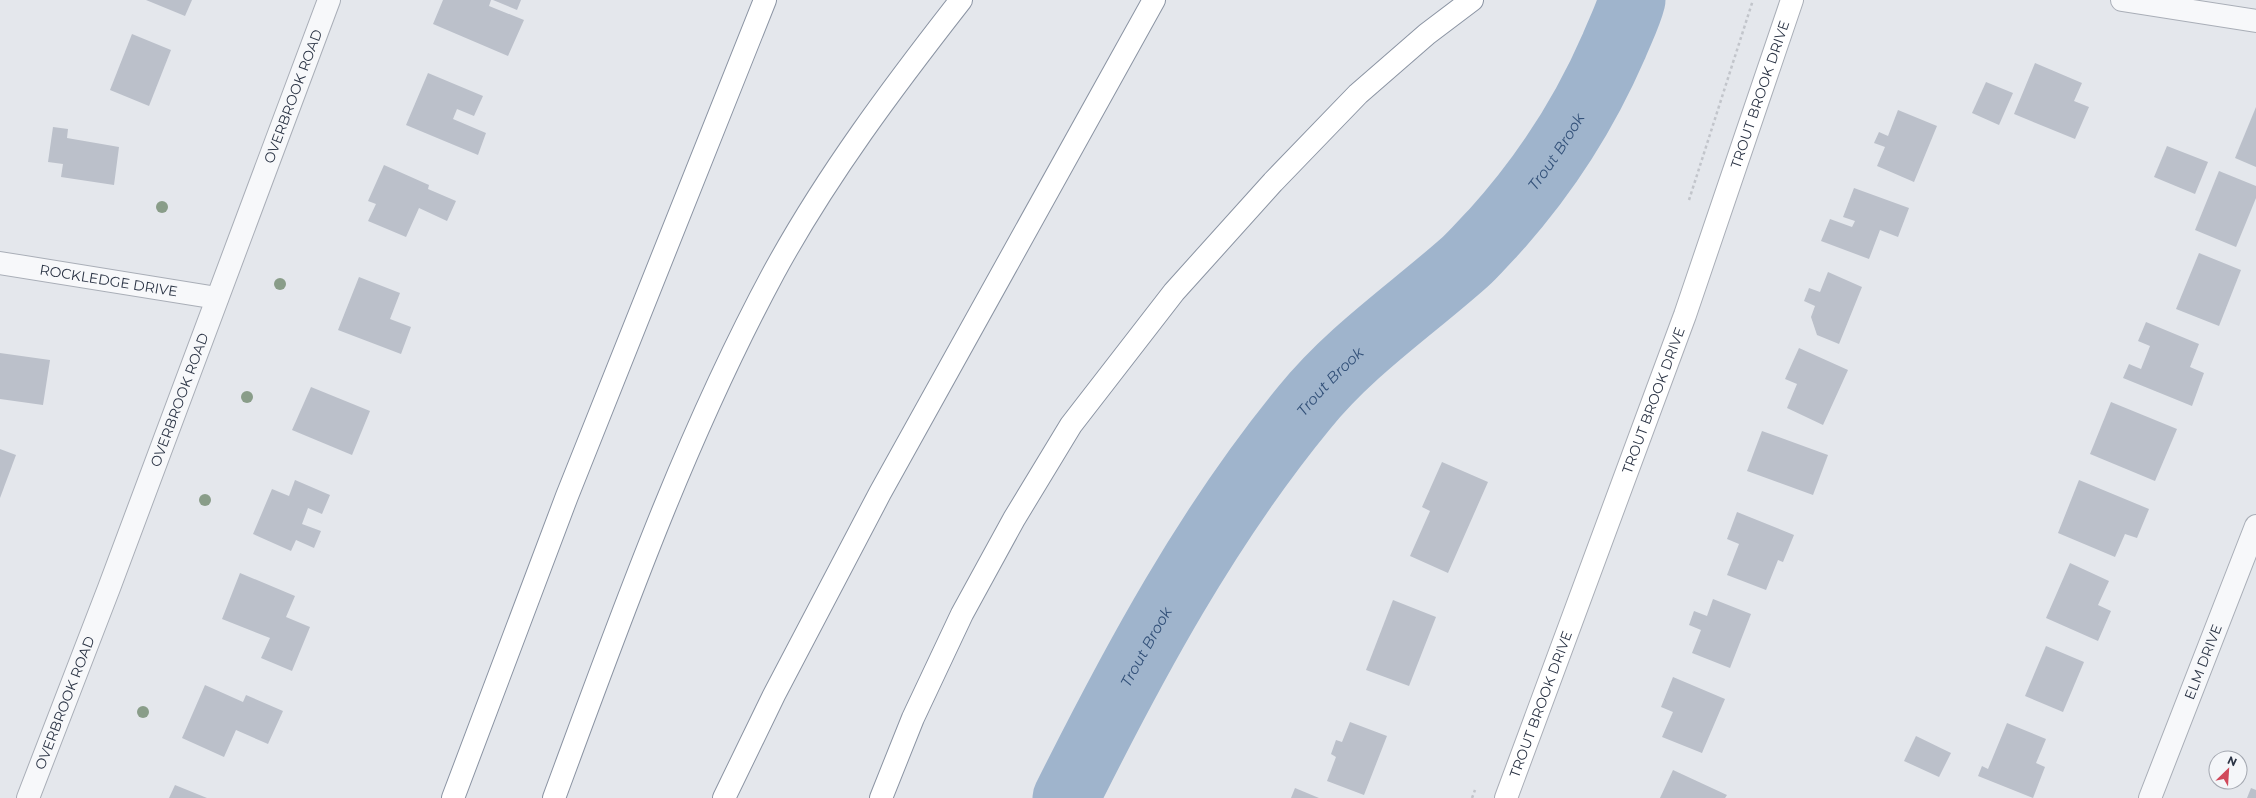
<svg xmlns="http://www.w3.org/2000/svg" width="2256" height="798" font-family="Montserrat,sans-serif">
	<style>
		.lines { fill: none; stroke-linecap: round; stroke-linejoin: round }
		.river { stroke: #9fb4cc; stroke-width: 67 }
		.building { fill: #bbc0ca }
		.minor-casing { stroke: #a9aeb7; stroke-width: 24 }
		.secondary-casing { stroke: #a9aeb7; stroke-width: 24 }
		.motorway-casing { stroke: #8b94a3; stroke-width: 24 }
		.path { stroke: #c2c5cb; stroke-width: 2.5; stroke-dasharray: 3 3; stroke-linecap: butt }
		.minor { stroke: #f7f8fa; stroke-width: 22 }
		.secondary { stroke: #fff; stroke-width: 22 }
		.motorway { stroke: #fff; stroke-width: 22 }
		.tree { fill: #899d89 }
		.labels { text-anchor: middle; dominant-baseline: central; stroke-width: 3; stroke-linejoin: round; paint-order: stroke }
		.street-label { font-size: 14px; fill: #2b3445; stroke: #f4f6f9 }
		.water-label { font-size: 15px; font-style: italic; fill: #34527a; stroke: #f4f6f9 }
	</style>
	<rect width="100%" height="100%" fill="#e4e7ec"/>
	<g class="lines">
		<path class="river" id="s1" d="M1066 798C1134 662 1207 526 1304 408 1350 351 1411 310 1465 262 1475 253 1484 242 1493 233 1544 177 1584 115 1614 46 1620 31 1628 16 1632 0"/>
	</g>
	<g class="building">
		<path d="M146 0H192L185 16Z"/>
		<path d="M443 0H491L489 6 524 20 508 56 433 24Z"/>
		<path d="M493 0H521L517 10Z"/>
		<path d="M132 34 171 50 149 106 110 90Z"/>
		<path d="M2035 63 2082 83 2074 101 2089 107 2075 139 2014 114Z"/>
		<path d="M428 73 483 96 474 116 457 109 453 119 486 133 478 155 406 125Z"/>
		<path d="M1986 82 2013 93 1999 125 1972 113Z"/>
		<path d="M2256 107V167L2235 158Z"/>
		<path d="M1898 110 1937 126 1914 182 1877 166 1885 147 1874 143 1879 132 1888 136Z"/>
		<path d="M53 127 68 129 67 138 119 147 114 185 61 177 63 164 48 162Z"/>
		<path d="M2167 146 2208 162 2195 194 2154 177Z"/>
		<path d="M384 165 429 185 428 189 456 201 447 221 419 208 406 237 368 221 376 204 368 201Z"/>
		<path d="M2219 171 2256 186V198L2236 247 2195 230Z"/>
		<path d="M1854 188 1909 208 1898 237 1880 230 1869 259 1821 241 1830 219 1852 227 1855 221 1843 217Z"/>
		<path d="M2199 253 2241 270 2219 326 2176 309Z"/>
		<path d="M1828 272 1862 287 1839 344 1817 335 1811 317 1815 306 1804 301 1809 288 1820 292Z"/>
		<path d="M359 277 400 293 390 319 411 327 401 354 338 330Z"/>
		<path d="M2146 322 2199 344 2190 367 2204 373 2192 406 2123 378 2129 364 2141 369 2150 346 2138 341Z"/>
		<path d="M1799 348 1848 370 1823 425 1787 408 1797 384 1785 379Z"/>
		<path d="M0 353 50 360 43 405 0 399Z"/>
		<path d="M311 387 370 411 352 455 292 430Z"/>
		<path d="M2111 402 2177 429 2155 481 2090 454Z"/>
		<path d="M1762 431 1828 455 1813 495 1747 471Z"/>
		<path d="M0 449 16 455 0 498Z"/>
		<path d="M1442 462 1488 482 1448 573 1410 556 1430 511 1422 507Z"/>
		<path d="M295 480 330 495 322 514 308 508 302 524 321 531 314 548 296 540 291 551 253 534 272 489 289 496Z"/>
		<path d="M2079 480 2149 509 2137 538 2125 534 2115 557 2058 533Z"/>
		<path d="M1737 512 1794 535 1783 562 1778 560 1766 590 1727 575 1739 544 1727 539Z"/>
		<path d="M2070 563 2109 581 2098 605 2111 611 2098 641 2046 618Z"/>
		<path d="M240 573 295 596 286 617 310 627 292 671 261 658 270 638 222 619Z"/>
		<path d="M1713 599 1751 614 1730 668 1692 653 1701 630 1689 625 1694 611 1707 616Z"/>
		<path d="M1393 600 1436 617 1409 686 1366 670Z"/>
		<path d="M2046 646 2084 662 2063 712 2025 696Z"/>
		<path d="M1673 677 1725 699 1702 753 1662 737 1673 712 1661 707Z"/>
		<path d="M205 685 243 702 246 695 283 711 268 744 236 730 224 757 182 738Z"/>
		<path d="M1350 722 1387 736 1364 795 1327 781 1336 757 1331 754 1336 740 1342 742Z"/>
		<path d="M2007 723 2046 739 2036 763 2045 767 2033 798 1978 776 1982 766 1988 769Z"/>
		<path d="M1916 736 1951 753 1939 777 1904 761Z"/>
		<path d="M1673 770 1727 795 1725 798H1660Z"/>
		<path d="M175 785 207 798H169Z"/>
		<path d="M1295 788 1319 798H1291Z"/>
		<path d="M2251 788 2256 790V798H2247Z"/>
	</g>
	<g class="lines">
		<defs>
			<g id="minor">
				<path d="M2122 0 2256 21"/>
				<path id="s2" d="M0 263 217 298"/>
				<path id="s3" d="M28 798 109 588 329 0"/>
				<path id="s4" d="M2150 798 2256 526"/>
			</g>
			<g id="secondary">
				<path id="s5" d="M1506 798 1685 315 1792 0"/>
			</g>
			<g id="motorway">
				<path d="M453 798 567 496 765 0"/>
				<path d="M554 798C620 620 684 439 774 272 827 175 893 87 961 0"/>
				<path d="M724 798 774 695 880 493 1154 0"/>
				<path d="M881 798 913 718 962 614 1014 519 1071 425 1174 292 1273 182 1358 94 1427 34 1472 0"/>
			</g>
		</defs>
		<use href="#minor" class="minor-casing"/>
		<use href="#secondary" class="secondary-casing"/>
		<use href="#motorway" class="motorway-casing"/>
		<g class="path">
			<path d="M1689 200 1753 0"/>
			<path d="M1472 798 1475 790"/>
		</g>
		<use href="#minor" class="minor"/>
		<use href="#secondary" class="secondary"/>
		<use href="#motorway" class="motorway"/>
	</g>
	<g class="tree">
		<circle cx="162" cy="207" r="6"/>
		<circle cx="280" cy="284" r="6"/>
		<circle cx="247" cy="397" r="6"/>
		<circle cx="205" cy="500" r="6"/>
		<circle cx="143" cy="712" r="6"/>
	</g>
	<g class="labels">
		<g class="street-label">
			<text stroke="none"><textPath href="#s5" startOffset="748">TROUT BROOK DRIVE</textPath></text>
			<text stroke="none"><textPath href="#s3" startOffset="750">OVERBROOK ROAD</textPath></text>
			<text stroke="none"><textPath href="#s2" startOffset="110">ROCKLEDGE DRIVE</textPath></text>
			<text stroke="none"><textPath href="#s3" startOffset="426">OVERBROOK ROAD</textPath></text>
			<text stroke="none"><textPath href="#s5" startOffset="424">TROUT BROOK DRIVE</textPath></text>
			<text stroke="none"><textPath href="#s4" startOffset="146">ELM DRIVE</textPath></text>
			<text stroke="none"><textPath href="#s3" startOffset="102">OVERBROOK ROAD</textPath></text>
			<text stroke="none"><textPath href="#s5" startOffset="100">TROUT BROOK DRIVE</textPath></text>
		</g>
		<g class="water-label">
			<text stroke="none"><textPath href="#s1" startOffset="819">Trout Brook</textPath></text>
			<text stroke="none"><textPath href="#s1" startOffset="495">Trout Brook</textPath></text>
			<text stroke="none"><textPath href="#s1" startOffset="171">Trout Brook</textPath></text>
		</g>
	</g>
	<g transform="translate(2228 770) rotate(25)"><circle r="19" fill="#f4f6f9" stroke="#a4a8b1"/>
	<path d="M0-3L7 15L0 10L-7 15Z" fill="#d1495b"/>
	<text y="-6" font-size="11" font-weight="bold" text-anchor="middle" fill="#2b3445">N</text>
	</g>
</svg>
